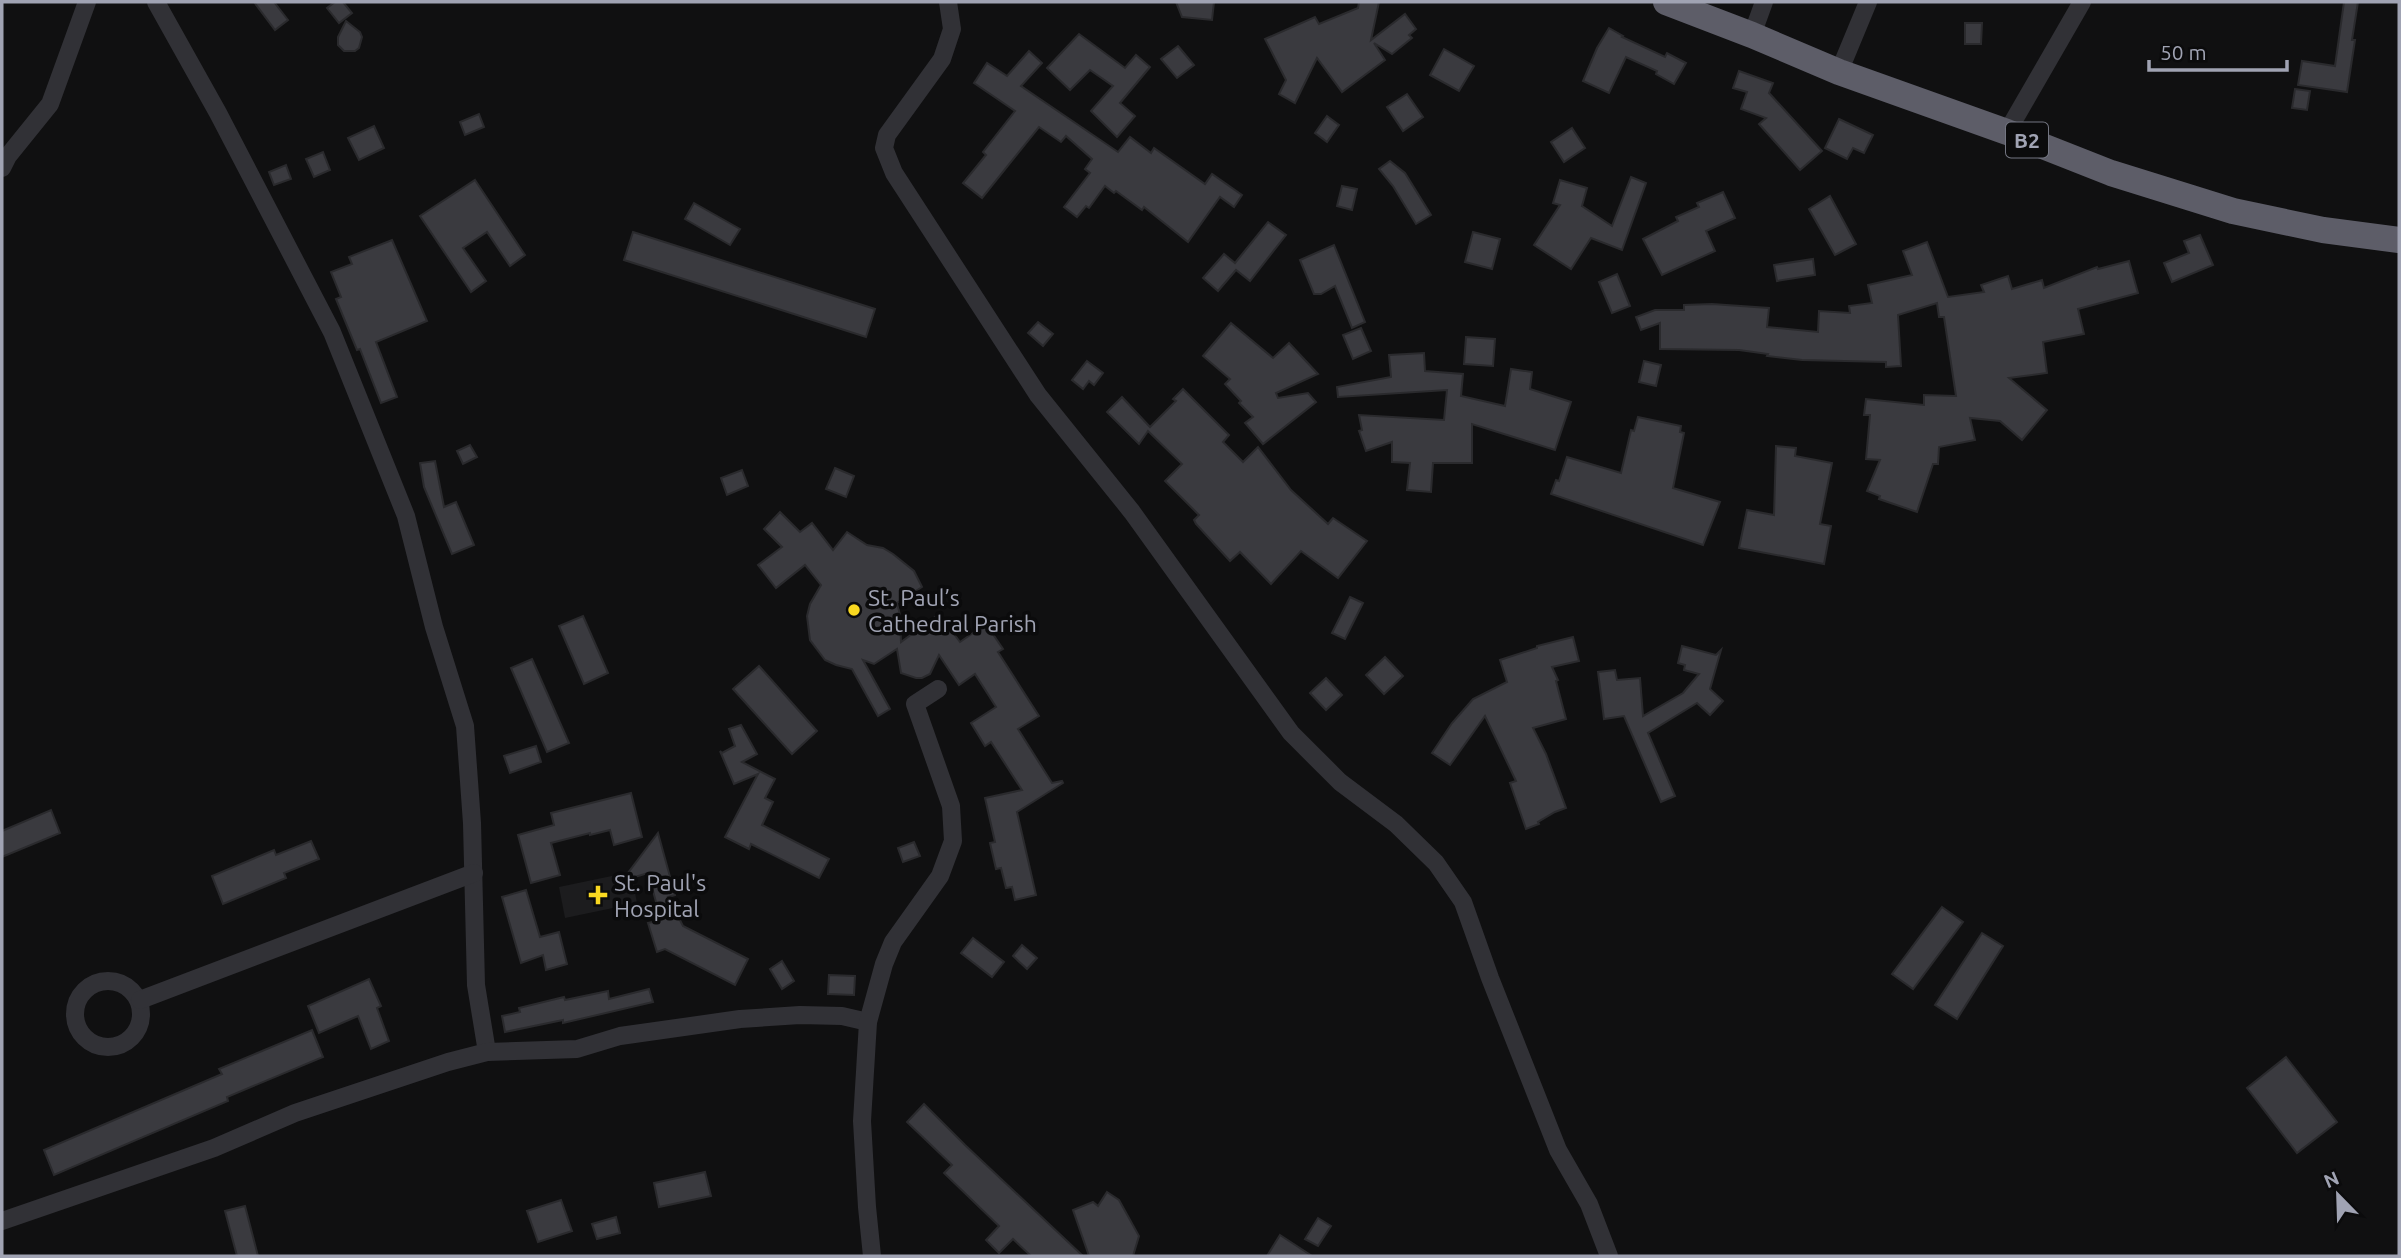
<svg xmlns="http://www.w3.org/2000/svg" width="2401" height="1258" font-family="Ubuntu,sans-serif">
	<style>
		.built { fill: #1c1c1e }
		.building { fill: #3a3a3f; stroke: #2a2a2d; stroke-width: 2 }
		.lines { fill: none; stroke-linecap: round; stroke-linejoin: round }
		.minor { stroke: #313136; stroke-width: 18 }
		.highway { stroke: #5d5d68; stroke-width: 26 }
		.poi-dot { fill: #f9d820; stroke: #0b0b0c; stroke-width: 2.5 }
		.labels { text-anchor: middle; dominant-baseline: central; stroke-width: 7; stroke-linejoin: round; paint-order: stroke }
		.shield { fill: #0b0b0c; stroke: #737581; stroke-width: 2 }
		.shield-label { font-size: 21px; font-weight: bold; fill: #a0a3b3 }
		.poi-label { font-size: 23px; fill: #a0a3b3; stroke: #0b0b0c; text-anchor: start }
	</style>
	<rect width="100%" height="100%" fill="#101011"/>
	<path class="built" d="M631 872 637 903 565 918 559 887Z"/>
	<g class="building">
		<path d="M254 2H274L288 20 275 30Z"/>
		<path d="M335 2H343L352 13 339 23 327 8Z"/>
		<path d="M1176 2H1214L1212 20 1182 17Z"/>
		<path d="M1359 2H1379L1371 40 1405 14 1416 29 1409 35 1412 38 1392 54 1374 43 1385 60 1342 92 1317 58 1295 103 1279 94 1286 80 1265 39 1315 17 1319 24 1358 8Z"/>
		<path d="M2344 2H2358L2352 40H2355L2347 92 2298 85 2302 61 2335 66Z"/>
		<path d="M346 21 360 32 362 37 359 48 355 51H344L338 45V37Z"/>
		<path d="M1965 23H1982L1981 44H1965Z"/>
		<path d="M1609 28 1623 36 1622 37 1665 57 1667 53 1686 63 1674 84 1656 74 1657 71 1626 57 1609 93 1583 81 1597 48Z"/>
		<path d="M1079 34 1125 68 1136 55 1150 67 1120 103 1135 116 1117 137 1091 111 1113 86 1090 70 1070 90 1047 68Z"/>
		<path d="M1178 46 1194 65 1177 78 1161 59Z"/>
		<path d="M1444 49 1474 66 1459 91 1430 75Z"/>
		<path d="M1029 51 1042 63 1021 86 1118 152 1130 137 1151 153 1154 148 1205 184 1212 174 1242 195 1234 207 1220 197 1188 242 1144 207 1142 210 1116 191 1114 193 1105 186 1089 208 1086 206 1077 217 1064 207 1090 173 1085 169 1092 159 1066 136 1061 142 1039 127 982 198 963 183 986 155 983 152 1015 111 974 83 987 63 1007 76Z"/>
		<path d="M1739 71 1773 83 1769 93 1822 151 1800 170 1759 124 1766 118 1741 109 1747 92 1733 88Z"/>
		<path d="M2295 89 2310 91 2307 110 2292 108Z"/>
		<path d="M1407 94 1423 117 1403 131 1387 107Z"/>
		<path d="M479 114 484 127 465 135 460 122Z"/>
		<path d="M1327 116 1339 125 1327 142 1315 133Z"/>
		<path d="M1839 119 1873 135 1864 153 1853 148 1847 159 1825 148Z"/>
		<path d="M374 126 384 148 359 160 348 138Z"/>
		<path d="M1572 128 1585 148 1564 162 1551 142Z"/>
		<path d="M323 152 330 170 314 177 306 159Z"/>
		<path d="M1390 161 1405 173 1431 215 1416 224 1393 186 1379 169Z"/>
		<path d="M286 165 291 179 274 185 269 172Z"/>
		<path d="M1631 177 1646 183 1622 250 1591 238 1571 269 1534 245 1560 205 1553 203 1560 180 1587 188 1582 206 1612 226Z"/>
		<path d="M475 180 525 255 510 266 487 232 463 248 486 281 471 292 420 216Z"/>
		<path d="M1342 186 1357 189 1352 210 1337 206Z"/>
		<path d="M1723 192 1735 218 1706 231 1715 251 1662 275 1643 239 1678 221 1676 217 1699 207 1697 203Z"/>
		<path d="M1830 196 1856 244 1835 255 1809 209Z"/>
		<path d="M694 203 740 229 730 245 685 219Z"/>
		<path d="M1268 222 1286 235 1250 281 1236 270 1218 291 1203 278 1224 254 1235 263Z"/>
		<path d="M633 232 875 309 866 337 624 260Z"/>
		<path d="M1473 232 1500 239 1492 269 1465 262Z"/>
		<path d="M2200 235 2213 265 2172 282 2164 263 2189 253 2184 241Z"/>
		<path d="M392 240 427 321 376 342 397 397 381 403 360 349 357 350 336 299 341 297 331 272 352 264 349 257Z"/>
		<path d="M1927 242 1948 297 1984 292 1981 285 2008 276 2012 289 2042 280 2044 288 2097 267 2098 269 2129 261 2138 293 2078 309 2084 334 2043 342 2047 373 2009 378 2047 410 2022 440 2000 421 1970 418 1975 440 1939 447 1938 464H1933L1917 512 1879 499 1880 496 1867 491 1880 460 1866 459 1870 415H1864L1866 399 1924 405V395L1956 396 1944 317H1939L1937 303 1898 315 1901 366 1886 367V362L1802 360 1767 356 1768 354 1739 350 1660 349V323L1641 330 1636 317 1655 310H1684V305L1712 304 1769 308 1767 327 1818 332 1819 311 1850 313 1849 306 1872 303 1868 285 1912 275 1903 251Z"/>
		<path d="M1334 245 1365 322 1352 328 1335 286 1321 294H1314L1300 260Z"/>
		<path d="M1813 259 1815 275 1777 281 1774 265Z"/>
		<path d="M1617 274 1630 306 1612 313 1599 282Z"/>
		<path d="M1038 322 1053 334 1043 346 1028 333Z"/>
		<path d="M1231 323 1273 358 1289 343 1318 374 1276 393 1278 398 1308 393 1316 402 1263 444 1245 423 1253 417 1239 403 1241 401 1225 384 1230 379 1203 356Z"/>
		<path d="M1361 328 1371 351 1353 359 1343 335Z"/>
		<path d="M1466 337 1495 339 1493 366 1464 364Z"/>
		<path d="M1424 353 1425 371 1463 374 1461 396 1505 406 1511 369 1532 372 1530 389 1571 402 1555 450 1472 424V463H1433L1431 492 1407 490 1410 463 1392 462V442L1366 451 1359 431 1362 430 1359 415 1444 420 1447 390 1338 397 1337 387 1391 377 1389 355Z"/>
		<path d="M1087 361 1103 373 1094 385 1089 381 1083 389 1072 380Z"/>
		<path d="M1644 361 1661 365 1656 386 1639 382Z"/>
		<path d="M1183 389 1229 435 1223 442 1243 462 1258 447 1291 490 1328 524 1333 518 1367 541 1338 578 1301 551 1271 584 1240 552 1230 561 1196 524 1194 520 1199 515 1165 481 1182 464 1148 431 1139 444 1107 412 1122 397 1150 427 1176 401 1173 399Z"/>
		<path d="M1638 417 1681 426 1680 432 1684 433 1673 488 1720 502 1703 545 1551 494 1556 480 1559 481 1567 457 1621 473 1631 430 1634 431Z"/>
		<path d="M470 445 477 457 463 464 457 451Z"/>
		<path d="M1776 446 1796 448 1795 456 1832 463 1820 524 1831 526 1824 564 1739 548 1747 510 1774 515Z"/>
		<path d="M435 461 444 507 456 502 474 545 452 554 424 487 420 463Z"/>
		<path d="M835 468 854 476 846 497 826 489Z"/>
		<path d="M742 470 748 486 727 495 721 478Z"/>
		<path d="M780 512 800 532 812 523 833 550 847 532 867 545 883 548 893 554 914 571 922 587 897 603 900 615 901 642 939 614 960 642 986 624 1003 649 998 652 1039 716 1018 729 1052 783 1062 781 1063 783 1017 812 1036 895 1015 900 1012 887 1006 888 1001 868 996 869 990 843 995 842 985 798 1022 790 991 742 985 746 971 723 996 707 975 674 959 685 939 655 930 674 922 678H916L901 673 897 649 874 664 863 660 890 709 878 716 852 669 836 665 825 660 810 640 807 616 810 604 821 585 805 565 776 588 758 565 782 547 764 529Z"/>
		<path d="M1350 597 1363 603 1345 639 1332 633Z"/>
		<path d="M583 616 608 673 584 684 559 626Z"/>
		<path d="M1573 637 1579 661 1552 667 1558 680 1556 681 1566 719 1533 728 1546 754 1566 808 1555 812 1538 822 1539 824 1526 829 1510 783 1516 781 1485 716 1450 765 1432 753 1452 723 1473 699 1507 682 1500 660 1537 648V646Z"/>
		<path d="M1682 646 1716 655 1721 650 1710 689 1723 701 1710 715 1697 703 1648 733 1675 796 1661 802 1624 716 1604 719 1598 672 1615 670 1617 680 1640 678 1643 716 1683 693 1699 674 1684 670 1685 665 1678 663Z"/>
		<path d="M1385 657 1403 676 1384 694 1366 675Z"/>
		<path d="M532 659 569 743 547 752 511 668Z"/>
		<path d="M759 666 817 731 792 754 733 689Z"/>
		<path d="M1326 678 1342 695 1326 710 1310 693Z"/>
		<path d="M741 725 757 754 742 762 775 779 765 798 773 802 762 825 829 859 819 878 751 844 749 849 725 837 758 774 734 784 720 751 722 753 735 746 729 729Z"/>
		<path d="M536 746 541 762 510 773 504 756Z"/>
		<path d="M631 793 642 837 614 845 610 830 590 835V833L551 843 560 875 531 883 518 835 554 825 551 813Z"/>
		<path d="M51 810 60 833 2 857V831Z"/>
		<path d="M658 833 675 895 668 897 683 926 748 959 735 985 665 949 657 952 648 923 661 920 648 873 622 881Z"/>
		<path d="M311 841 319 859 284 873 286 878 223 904 212 876 274 850 276 855Z"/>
		<path d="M914 842 920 856 903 862 898 848Z"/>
		<path d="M526 890 540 937 559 932 567 964 546 970 543 955 521 963 502 897Z"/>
		<path d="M1942 907 1963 922 1913 989 1892 974Z"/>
		<path d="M1982 933 2003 946 1957 1019 1935 1005Z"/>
		<path d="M973 938 1004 962 992 977 961 953Z"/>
		<path d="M1022 945 1037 958 1027 969 1013 956Z"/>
		<path d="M782 961 794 981 782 989 770 969Z"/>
		<path d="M829 975 855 976 854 995 828 994Z"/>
		<path d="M369 979 381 1006 377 1008 389 1041 371 1049 358 1016 319 1033 308 1006Z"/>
		<path d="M649 989 653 1002 563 1023V1020L505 1032 502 1016 520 1012 519 1008 564 997 565 1000 608 991 609 999Z"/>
		<path d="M312 1030 323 1057 227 1097 228 1101 54 1175 44 1150 222 1074 219 1069Z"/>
		<path d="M2286 1057 2337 1122 2297 1153 2247 1088Z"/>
		<path d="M924 1104 965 1145 1083 1256H1031L1013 1239 999 1253 986 1240 999 1226 944 1173 952 1165 907 1122Z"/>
		<path d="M705 1172 711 1196 659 1207 654 1183Z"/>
		<path d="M1107 1192 1119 1200 1139 1236 1133 1256H1089L1073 1210 1093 1202 1098 1206Z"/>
		<path d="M561 1200 572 1231 538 1242 527 1211Z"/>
		<path d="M245 1206 258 1256H237L225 1211Z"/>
		<path d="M616 1217 620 1233 597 1239 592 1224Z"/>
		<path d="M1318 1218 1331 1226 1318 1246 1305 1239Z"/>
		<path d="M1280 1235 1312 1256H1267Z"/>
	</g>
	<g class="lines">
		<g class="minor">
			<path d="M156 2 218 113 332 332 406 516 434 627 465 726 472 823 476 985 487 1052"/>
			<path d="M948 2 952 29 942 59 887 135 884 148 894 173 1038 395 1132 512 1291 733 1340 782 1396 824 1436 863 1463 902 1490 978 1558 1150 1589 1204 1609 1256"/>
			<path d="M1752 35 1764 2"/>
			<path d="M1839 72 1868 2"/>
			<path d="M2007 132 2082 2"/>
			<path d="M2 168 8 156 50 104 87 2"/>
			<circle cx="108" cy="1014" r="33"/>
			<path d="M140 1000 474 873"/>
			<path d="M2 1221 214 1148 295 1113 448 1062 487 1052 577 1049 620 1036 740 1019 800 1015 842 1016 868 1022"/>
			<path d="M872 1256 867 1207 862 1121 868 1022 884 964 893 942 940 876 953 841 951 806 915 704 938 689"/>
		</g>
		<path class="highway" d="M1666 2 1752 35 1839 72 2007 132 2111 173 2233 211 2323 230 2399 240"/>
	</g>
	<g class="poi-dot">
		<circle cx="854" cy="610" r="7"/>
		<path d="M594.5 884.5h7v7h7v7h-7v7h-7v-7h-7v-7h7z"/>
	</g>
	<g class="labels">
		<rect class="shield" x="2006" y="122.5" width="42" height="35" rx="5"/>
		<g class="shield-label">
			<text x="2027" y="140">B2</text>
		</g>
		<g class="poi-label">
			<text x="868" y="597">St. Paul’s<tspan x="868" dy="26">Cathedral Parish</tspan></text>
			<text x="614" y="882">St. Paul's<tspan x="614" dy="26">Hospital</tspan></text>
		</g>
	</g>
	<rect width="2401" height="1258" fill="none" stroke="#a0a3b3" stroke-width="7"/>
	<g transform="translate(2338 1195) rotate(337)" stroke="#0b0b0c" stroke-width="5" paint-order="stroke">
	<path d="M0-5L12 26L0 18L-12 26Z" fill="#a0a3b3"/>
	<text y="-10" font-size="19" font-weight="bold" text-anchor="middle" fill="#a0a3b3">N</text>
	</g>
	<path d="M2149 60v10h138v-10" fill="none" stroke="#a0a3b3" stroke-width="3.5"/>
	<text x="2160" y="60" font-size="21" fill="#a0a3b3" stroke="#0b0b0c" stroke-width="5" paint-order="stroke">50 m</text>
</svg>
